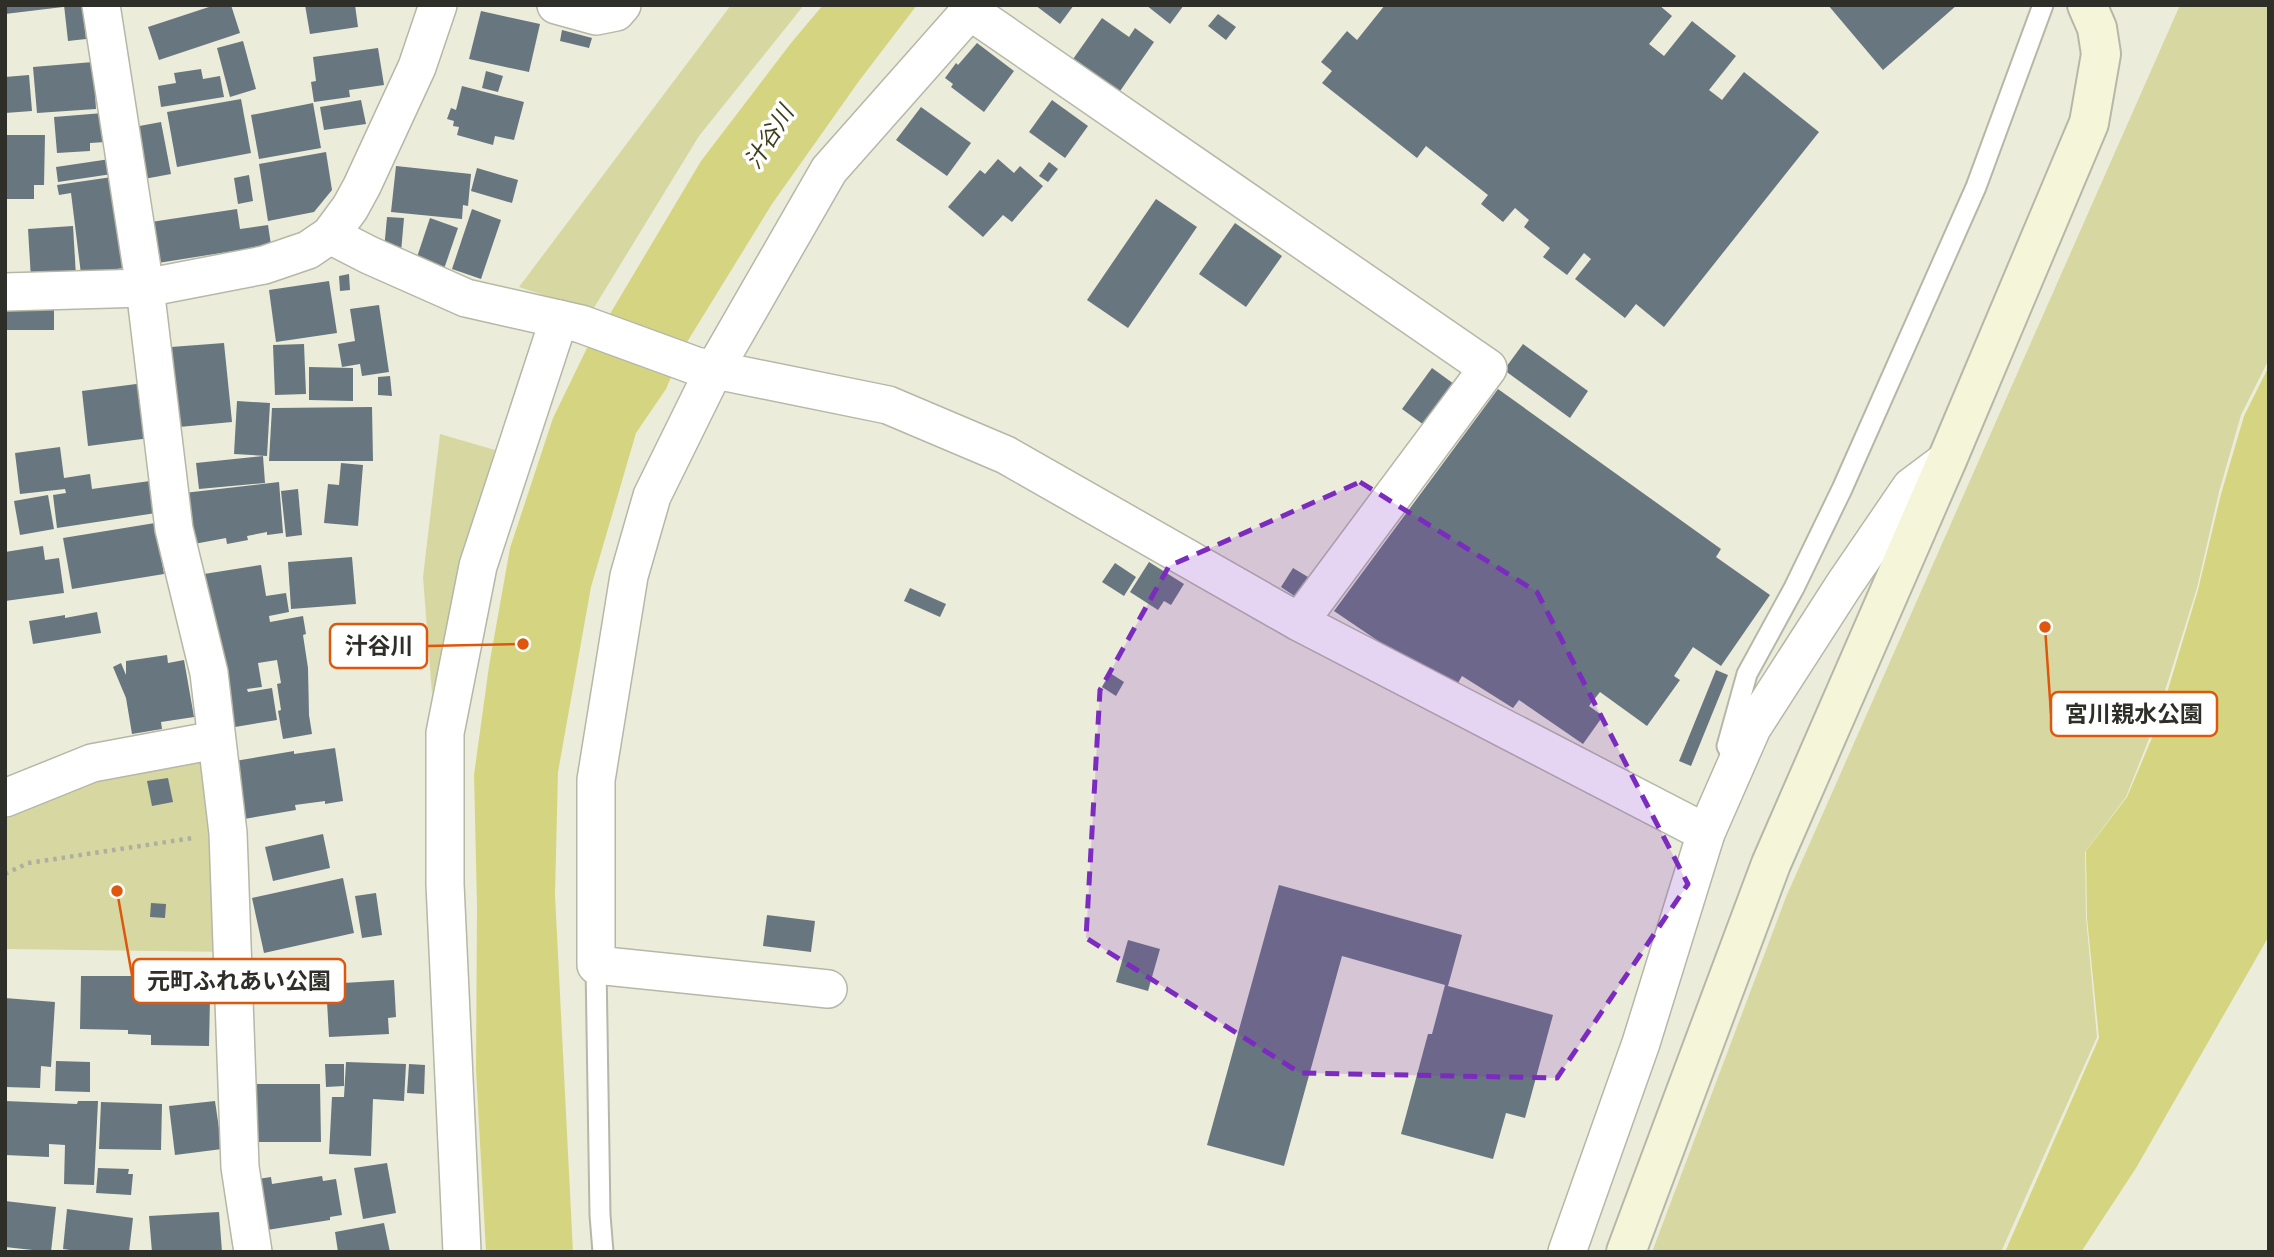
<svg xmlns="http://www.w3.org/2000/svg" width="2274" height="1257" font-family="Bitter,'Noto Sans JP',serif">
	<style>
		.green { fill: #d7d8a1 }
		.water { fill: #d5d581 }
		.building { fill: #68767f }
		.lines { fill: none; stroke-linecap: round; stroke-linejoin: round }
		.lane-casing { stroke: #b6b7a7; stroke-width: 23 }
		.street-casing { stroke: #b6b7a7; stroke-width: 40 }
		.secondary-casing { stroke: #b6b7a7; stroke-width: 42 }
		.path { stroke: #aeaea1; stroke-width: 4.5; stroke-dasharray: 3.5 5; stroke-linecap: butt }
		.lane { stroke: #fff; stroke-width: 19 }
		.street { stroke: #fff; stroke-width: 37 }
		.secondary { stroke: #f5f5da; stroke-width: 38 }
		.marked { fill: #7b2cbf; fill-opacity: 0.2; stroke: #7b2cbf; stroke-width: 5; stroke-dasharray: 14 9; stroke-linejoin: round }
		.labels { text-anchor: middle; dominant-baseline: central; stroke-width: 7; stroke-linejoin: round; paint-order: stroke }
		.water-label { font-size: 23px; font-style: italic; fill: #3e3e1a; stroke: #fff }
		.leader { fill: none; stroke: #df570d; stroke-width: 2.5 }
		.callout-dot { fill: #df570d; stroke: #fff; stroke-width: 2.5 }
		.callout { fill: #fff; stroke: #df570d; stroke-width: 2.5 }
		.callout-label { font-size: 23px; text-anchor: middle; font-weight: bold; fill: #2e2f28 }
	</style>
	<rect width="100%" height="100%" fill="#ececdb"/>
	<g class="green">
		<path d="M731 5H804L699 136 592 311 519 287Z"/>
		<path d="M2180 5H2269V359L2241 415 2219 492 2197 588 2154 726 2126 797 2085 852 2086 917 2097 1037 2001 1252H1652L1786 897Z"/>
		<path d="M440 434 495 450 432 694 423 577Z"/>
		<path d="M216 740 231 952 5 949V796Z"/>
	</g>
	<g class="water">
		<path d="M823 5H917L859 81 772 204 684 347 666 389 636 433 591 587 558 772 555 895 573 1252H486L476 1070 477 906 474 775 489 666 510 548 553 418 587 348 604 324 701 161 791 43Z"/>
		<path d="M2269 366V936L2136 1168 2081 1252H2005L2099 1038 2087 918 2086 851 2127 797 2157 726 2198 590 2221 494 2244 416Z"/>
	</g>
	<g class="building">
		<path d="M5 5H63V7L5 14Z"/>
		<path d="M64 5H82L86 39 68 41Z"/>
		<path d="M215 5H231L240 33 159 60 148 27Z"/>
		<path d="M305 5H355L358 27 310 34Z"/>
		<path d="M1035 5H1074L1060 24Z"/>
		<path d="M1146 5H1184L1170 24Z"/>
		<path d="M1385 5H1659L1672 16 1649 44 1664 56 1692 21 1736 56 1709 90 1722 100 1744 72 1819 132 1664 327 1636 304 1625 318 1575 279 1591 259 1584 253 1567 275 1543 257 1550 248 1524 227 1529 220 1515 208 1503 222 1481 204 1488 195 1426 146 1417 158 1322 83 1332 71 1321 62 1347 31 1357 40Z"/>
		<path d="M1828 5H1957L1883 70Z"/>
		<path d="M481 11 540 24 529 72 469 59Z"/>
		<path d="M1218 14 1236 27 1226 40 1208 26Z"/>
		<path d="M1102 18 1129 37 1135 28 1154 42 1118 94 1071 62Z"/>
		<path d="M562 30 592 38 589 48 560 41Z"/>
		<path d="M243 41 256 89 230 97 217 48Z"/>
		<path d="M977 43 1014 71 984 112 951 87 953 84 945 78 956 63 958 65Z"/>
		<path d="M378 48 384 85 349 90 350 97 314 102 311 82 316 81 313 57Z"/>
		<path d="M93 62 96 109 37 113 33 67Z"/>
		<path d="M201 69 203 79 220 76 224 97 161 107 158 86 176 83 174 73Z"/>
		<path d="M486 71 503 76 498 92 482 88Z"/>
		<path d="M29 75 32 111 5 113V77Z"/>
		<path d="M462 86 524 102 514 140 495 136 493 145 457 135 459 127 453 126 454 121 447 119 451 108 456 110Z"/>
		<path d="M241 99 251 153 177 167 167 112Z"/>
		<path d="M361 100 366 124 324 130 320 107Z"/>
		<path d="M1052 100 1088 126 1065 158 1029 132Z"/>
		<path d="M313 103 321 148 259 159 251 115Z"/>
		<path d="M921 107 971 143 947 176 896 140Z"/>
		<path d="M103 113 106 142 90 143V151L57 153 54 117Z"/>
		<path d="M161 122 171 174 144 179 134 127Z"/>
		<path d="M7 135H45L44 185H34V199H5Z"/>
		<path d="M326 152 332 190 314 212 268 221 259 164Z"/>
		<path d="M110 159 112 174 58 182 56 167Z"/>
		<path d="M998 159 1014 173 1020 166 1043 186 1012 222 1003 215 983 237 948 207 980 170 985 174Z"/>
		<path d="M1049 162 1058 169 1048 182 1039 176Z"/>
		<path d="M396 166 471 174 468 206 463 205 462 219 391 212Z"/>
		<path d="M477 168 518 180 512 203 471 191Z"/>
		<path d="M249 175 253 201 238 204 234 178Z"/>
		<path d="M112 177 124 268 81 274 71 193 59 195 57 185Z"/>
		<path d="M1156 199 1197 227 1128 328 1087 300Z"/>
		<path d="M237 209 240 229 268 225 271 245 158 263 151 222Z"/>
		<path d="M472 209 501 220 481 279 452 269Z"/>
		<path d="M387 217 404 218 401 252 384 250Z"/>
		<path d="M430 218 458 228 444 269 416 260Z"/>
		<path d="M1235 223 1282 256 1246 307 1199 274Z"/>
		<path d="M73 226 76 276 31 279 28 229Z"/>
		<path d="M349 274 350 290 340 291 339 276Z"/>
		<path d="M329 281 337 333 276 342 269 290Z"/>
		<path d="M54 305V330H5V306Z"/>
		<path d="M379 305 389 372 362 376 360 364 342 367 338 344 355 341 350 309Z"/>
		<path d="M224 343 232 422 179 427 171 347Z"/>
		<path d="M304 344 306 394 275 395 273 345Z"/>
		<path d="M1523 344 1588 391 1570 418 1504 370Z"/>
		<path d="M309 367 353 368V401L309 400Z"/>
		<path d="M1432 368 1454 384 1424 425 1402 409Z"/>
		<path d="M390 376 392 396 378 395V377Z"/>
		<path d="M144 383 150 438 88 446 82 391Z"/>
		<path d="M1498 389 1721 549 1716 557 1770 595 1721 666 1693 647 1674 676 1680 680 1647 726 1600 692 1589 706 1603 716 1583 744 1519 700 1513 708 1462 676 1458 683 1393 651 1334 611Z"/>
		<path d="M237 401 270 403 267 456 234 454Z"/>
		<path d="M372 407 373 461H269L272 408Z"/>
		<path d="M60 447 64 478 90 474 92 489 150 481 156 513 57 528 53 495 66 493 65 489 20 494 15 453Z"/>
		<path d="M263 456 265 483 199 489 196 463Z"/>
		<path d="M341 463 363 465 358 526 324 523 328 484 339 485Z"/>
		<path d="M279 482 283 533 267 535V532L247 536 248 540 227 544 226 538 194 544 184 493Z"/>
		<path d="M298 489 302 535 286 537 281 491Z"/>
		<path d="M48 495 54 529 20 535 14 501Z"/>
		<path d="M155 523 164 574 72 589 63 538Z"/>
		<path d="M43 546 45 560 59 558 64 593 5 601V552Z"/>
		<path d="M352 557 356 604 291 609 288 562Z"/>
		<path d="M1149 562 1184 584 1171 605 1164 601 1158 610 1130 592Z"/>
		<path d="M1115 563 1136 577 1124 596 1102 582Z"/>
		<path d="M261 565 266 596 286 593 289 612 269 616 270 622 303 616 306 634 303 635 308 668 309 715 312 734 283 739 278 711 281 710 277 684 281 683 277 660 258 663 262 687 247 689 248 692 272 688 277 720 229 728 204 574Z"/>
		<path d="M1293 568 1308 577 1296 597 1281 587Z"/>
		<path d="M910 588 946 604 940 617 904 601Z"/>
		<path d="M97 612 101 633 33 644 29 621 65 615V618Z"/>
		<path d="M167 655 168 663 184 660 194 717 161 722 162 729 132 734 126 698 113 667 121 663 126 675V661Z"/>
		<path d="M1716 670 1728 675 1691 766 1679 761Z"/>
		<path d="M1110 673 1124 682 1116 696 1102 687Z"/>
		<path d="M335 748 343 801 325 804V801L295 805 296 810 244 819 235 761 294 751V754Z"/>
		<path d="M168 778 173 802 152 806 147 781Z"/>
		<path d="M323 834 330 868 273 881 265 847Z"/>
		<path d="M343 878 354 933 264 953 252 898Z"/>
		<path d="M1279 885 1462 935 1448 986 1553 1015 1525 1118 1506 1113 1493 1159 1401 1134 1428 1034H1432L1445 985 1342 956 1284 1166 1207 1145Z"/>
		<path d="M376 893 382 935 362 938 355 896Z"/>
		<path d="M151 903 166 904 165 918 150 917Z"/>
		<path d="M767 915 815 921 811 952 763 946Z"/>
		<path d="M1128 940 1160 949 1148 991 1116 982Z"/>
		<path d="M81 976H161L159 995 210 997 209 1046 151 1045V1035L128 1034V1030L80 1029Z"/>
		<path d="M394 980 396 1017 388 1018 389 1034 329 1037 326 984Z"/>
		<path d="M5 998 55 1002 51 1067 41 1066 40 1088 5 1087Z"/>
		<path d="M56 1061 90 1062V1092L55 1091Z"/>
		<path d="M346 1062 406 1064 404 1101 373 1099 371 1156 329 1154 332 1097H344Z"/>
		<path d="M325 1064H344V1086L326 1087Z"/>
		<path d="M409 1064 425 1065 424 1094 407 1093Z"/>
		<path d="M252 1084H320L321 1142H252Z"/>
		<path d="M5 1101 77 1104 78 1101H98L94 1185 64 1184 65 1145 49 1144V1157L5 1155Z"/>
		<path d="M215 1101 222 1149 175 1155 169 1106Z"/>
		<path d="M101 1102 162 1104 161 1150 99 1149Z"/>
		<path d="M387 1163 396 1213 363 1219 354 1168Z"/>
		<path d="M98 1168 129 1169 128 1174H133L131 1195 96 1193Z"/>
		<path d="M322 1176 323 1181 336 1179 342 1215 330 1217V1220L267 1230 258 1179 271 1177 272 1184Z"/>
		<path d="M5 1201 56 1207 51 1252 5 1247Z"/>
		<path d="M67 1209 133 1218 129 1252H83L63 1249Z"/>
		<path d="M219 1212 222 1252H152L149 1216Z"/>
		<path d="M384 1223 390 1252H338L335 1232Z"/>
	</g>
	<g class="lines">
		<defs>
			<g id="lane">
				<path d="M1729 750 1727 746 1747 674 1794 588 1842 489 1976 187 2043 5"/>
				<path d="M596 965 600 1215 603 1252"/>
			</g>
			<g id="street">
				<path d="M101 5 145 288 174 529 209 673 228 833 240 1167 253 1252"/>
				<path d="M556 5 596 16 616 12 622 5"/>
				<path d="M970 11 1488 368 1299 622"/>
				<path d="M330 235 369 255 466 298 581 324 696 366 888 405 1006 455 1299 622 1706 833"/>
				<path d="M5 292 145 288 264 265 308 250 330 235 350 208 362 186 417 67 438 5"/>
				<path d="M5 798 92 763 216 740"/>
				<path d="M828 989 596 965V780L629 576 652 496 714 370 829 170 975 5"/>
				<path d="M462 1252 445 884V733L478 566 559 319"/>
				<path d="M1567 1252 1641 1043 1706 833 1752 728 1844 585 1911 487 1947 460"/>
			</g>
			<path id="secondary" d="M1626 1252 1771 864 1947 460 2089 123 2101 54 2097 28 2087 5"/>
		</defs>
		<use href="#lane" class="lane-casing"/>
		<use href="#street" class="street-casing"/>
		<use href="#secondary" class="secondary-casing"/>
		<path class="path" d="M5 874 28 863 193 838"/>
		<use href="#lane" class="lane"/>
		<use href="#street" class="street"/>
		<use href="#secondary" class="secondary"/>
	</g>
	<path class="marked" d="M1360 482 1537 592 1688 884 1557 1078 1300 1073 1086 938 1100 690 1169 566Z"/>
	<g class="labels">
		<g class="water-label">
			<text transform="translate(769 137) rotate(-58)">汁谷川</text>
		</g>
	</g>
	<path class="leader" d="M523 644L427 646M2045 627L2051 714M117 891L133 981"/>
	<g class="callout-dot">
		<circle cx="523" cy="644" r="7"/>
		<circle cx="2045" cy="627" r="7"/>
		<circle cx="117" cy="891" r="7"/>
	</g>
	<g class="callout">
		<rect x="330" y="624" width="97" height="44" rx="7"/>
		<rect x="2051" y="692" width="166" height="44" rx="7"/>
		<rect x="133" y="959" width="212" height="44" rx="7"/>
	</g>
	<g class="callout-label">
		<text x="379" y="654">汁谷川</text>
		<text x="2134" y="722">宮川親水公園</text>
		<text x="239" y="989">元町ふれあい公園</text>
	</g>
	<rect width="2274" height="1257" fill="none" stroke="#2e2f28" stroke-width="14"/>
</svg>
